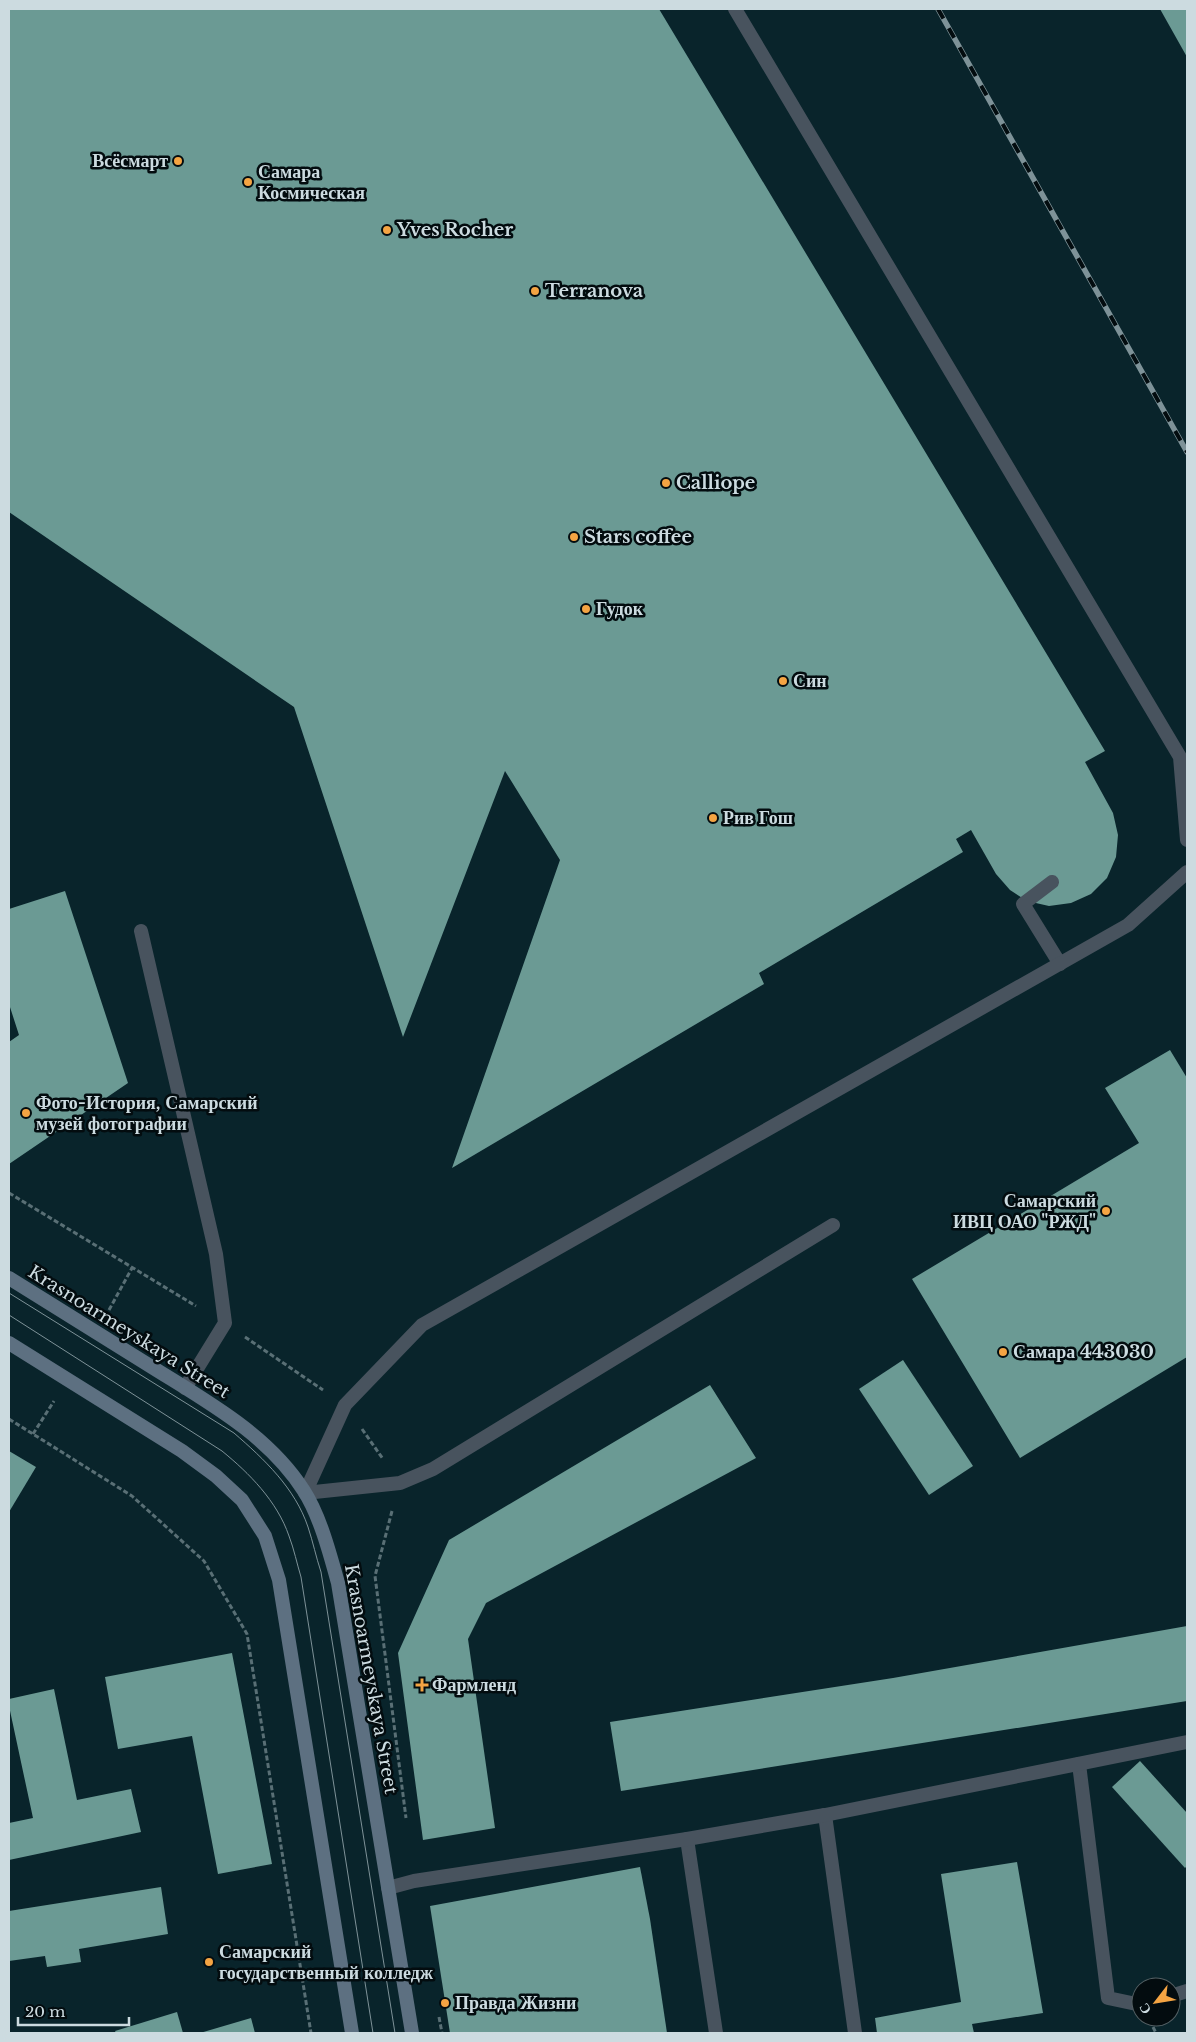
<svg xmlns="http://www.w3.org/2000/svg" width="1196" height="2042" font-family="'Libre Baskerville',serif">
	<style>
		.building { fill: #6b9a94 }
		.lines { fill: none; stroke-linecap: round; stroke-linejoin: round }
		.path { stroke: #596f75; stroke-width: 3; stroke-dasharray: 5 2.5; stroke-linecap: butt }
		.service { stroke: #48535e; stroke-width: 14 }
		.secondary { stroke: #5d7081; stroke-width: 14 }
		.tram { stroke: #7e9298; stroke-width: 1 }
		.rail-casing { stroke: #7e9298; stroke-width: 5.5 }
		.rail { stroke: #030c0f; stroke-width: 4; stroke-dasharray: 11; stroke-linecap: butt }
		.poi-dot { fill: #f4a443; stroke: #030c0f; stroke-width: 2 }
		.labels { text-anchor: middle; dominant-baseline: central; stroke-width: 5; stroke-linejoin: round; paint-order: stroke }
		.poi-label { font-size: 18px; font-weight: bold; fill: #ccdbe0; stroke: #030c0f; text-anchor: start }
		.street-label { font-size: 18px; fill: #ccdbe0; stroke: #030c0f }
	</style>
	<rect width="100%" height="100%" fill="#09242b"/>
	<g class="building">
		<path d="M9 9H659L1105 751 1085 762 1113 813 1118 835 1116 857 1107 878 1091 894 1071 903 1049 906 1027 901 1010 890 996 874 971 830 956 839 963 852 759 973 764 984 452 1168 560 860 505 771 403 1037 294 707 9 512Z"/>
		<path d="M1160 9H1187V57Z"/>
		<path d="M65 891 128 1083 9 1164V1042L19 1035 9 1004V909Z"/>
		<path d="M1170 1050 1187 1078V1357L1020 1458 912 1279 1139 1143 1105 1088Z"/>
		<path d="M903 1360 973 1466 929 1495 859 1389Z"/>
		<path d="M710 1385 756 1458 486 1603 468 1639 495 1828 423 1840 398 1653 449 1540Z"/>
		<path d="M9 1451 36 1467 9 1512Z"/>
		<path d="M1187 1626V1701L621 1791 610 1722 893 1678Z"/>
		<path d="M232 1653 272 1864 218 1874 192 1736 118 1749 105 1677Z"/>
		<path d="M54 1689 77 1800 131 1789 141 1832 9 1860V1823L33 1818 9 1706V1699Z"/>
		<path d="M1140 1761 1187 1813V1866L1185 1868 1112 1787Z"/>
		<path d="M1017 1862 1043 2013 972 2024 974 2033H877L875 2018 961 2002 941 1874Z"/>
		<path d="M640 1867 650 1919 667 2033H450L430 1906Z"/>
		<path d="M161 1887 168 1934 79 1949 81 1962 47 1967 45 1956 9 1961V1911Z"/>
		<path d="M177 2012 183 2033H116L115 2031Z"/>
		<path d="M251 2018 255 2033H200Z"/>
	</g>
	<g class="lines">
		<g class="path">
			<path d="M9 1193 196 1306"/>
			<path d="M109 1310 132 1268"/>
			<path d="M245 1337 323 1390"/>
			<path d="M9 1419 132 1496 204 1561 247 1634 311 2033"/>
			<path d="M362 1429 383 1459"/>
			<path d="M33 1434 54 1401"/>
			<path d="M392 1511 375 1576 406 1818"/>
			<path d="M439 2017 442 2033"/>
			<path d="M1153 2027 1156 2033"/>
		</g>
		<g class="service">
			<path d="M735 9 1180 757 1187 840"/>
			<path d="M1052 882 1023 904 1060 964"/>
			<path d="M141 931 216 1254 225 1323 185 1388"/>
			<path d="M833 1225 433 1469 400 1483 305 1493 345 1405 422 1325 1128 925 1187 872"/>
			<path d="M1079 1764 1108 1998 1141 2005"/>
			<path d="M825 1815 855 2033"/>
			<path d="M687 1839 716 2033"/>
			<path d="M388 1888 414 1881 687 1839 825 1815 1187 1742"/>
			<path d="M1171 1996 1187 1991"/>
		</g>
		<g class="secondary">
			<path d="M9 1278C55 1307 101 1335 147 1364 204 1400 267 1433 304 1491 320 1516 330 1554 338 1583L412 2033"/>
			<path d="M9 1343 182 1451 216 1476 242 1500 265 1536 279 1580 352 2033"/>
		</g>
		<g class="tram">
			<path d="M9 1293 234 1433C264 1459 295 1488 308 1527 313 1542 316 1557 321 1572L395 2033"/>
			<path d="M9 1315 222 1451C249 1473 277 1501 289 1536 294 1549 297 1564 301 1577L373 2033"/>
		</g>
		<defs>
			<path id="rail" d="M938 9 1187 452"/>
		</defs>
		<use href="#rail" class="rail-casing"/>
		<use href="#rail" class="rail"/>
	</g>
	<g class="poi-dot">
		<circle cx="178" cy="161" r="5"/>
		<circle cx="248" cy="182" r="5"/>
		<circle cx="387" cy="230" r="5"/>
		<circle cx="535" cy="291" r="5"/>
		<circle cx="666" cy="483" r="5"/>
		<circle cx="574" cy="537" r="5"/>
		<circle cx="586" cy="609" r="5"/>
		<circle cx="783" cy="681" r="5"/>
		<circle cx="713" cy="818" r="5"/>
		<circle cx="26" cy="1113" r="5"/>
		<circle cx="1106" cy="1211" r="5"/>
		<circle cx="1003" cy="1352" r="5"/>
		<path d="M419.5 1677.5h5v5h5v5h-5v5h-5v-5h-5v-5h5z"/>
		<circle cx="209" cy="1962" r="5"/>
		<circle cx="445" cy="2003" r="5"/>
	</g>
	<g class="labels">
		<g class="poi-label">
			<text x="168" y="161" text-anchor="end">Всёсмарт</text>
			<text x="258" y="172">Самара<tspan x="258" dy="21">Космическая</tspan></text>
			<text x="397" y="230">Yves Rocher</text>
			<text x="545" y="291">Terranova</text>
			<text x="676" y="483">Calliope</text>
			<text x="584" y="537">Stars coffee</text>
			<text x="596" y="609">Гудок</text>
			<text x="793" y="681">Син</text>
			<text x="723" y="818">Рив Гош</text>
			<text x="36" y="1103">Фото-История, Самарский<tspan x="36" dy="21">музей фотографии</tspan></text>
			<text x="1096" y="1201" text-anchor="end">Самарский<tspan x="1096" dy="21">ИВЦ ОАО "РЖД"</tspan></text>
			<text x="1013" y="1352">Самара 443030</text>
			<text x="432" y="1685">Фармленд</text>
			<text x="219" y="1952">Самарский<tspan x="219" dy="21">государственный колледж</tspan></text>
			<text x="455" y="2003">Правда Жизни</text>
		</g>
		<g class="street-label">
			<text transform="translate(129 1332) rotate(32)">Krasnoarmeyskaya Street</text>
			<text transform="translate(371 1679) rotate(80)">Krasnoarmeyskaya Street</text>
		</g>
	</g>
	<rect width="1196" height="2042" fill="none" stroke="#ccdbe0" stroke-width="20"/>
	<g transform="translate(1156 2002) rotate(239)"><circle r="24" fill="#030c0f" stroke="#535f63"/>
	<path d="M0-4L9 19L0 12L-9 19Z" fill="#f4a443"/>
	<text y="-8" font-size="14" font-weight="bold" text-anchor="middle" fill="#ccdbe0">С</text>
	</g>
	<path d="M18 2017v8h111v-8" fill="none" stroke="#ccdbe0" stroke-width="2.5"/>
	<text x="25" y="2017" font-size="15" fill="#ccdbe0" stroke="#030c0f" stroke-width="4" paint-order="stroke">20 m</text>
</svg>
